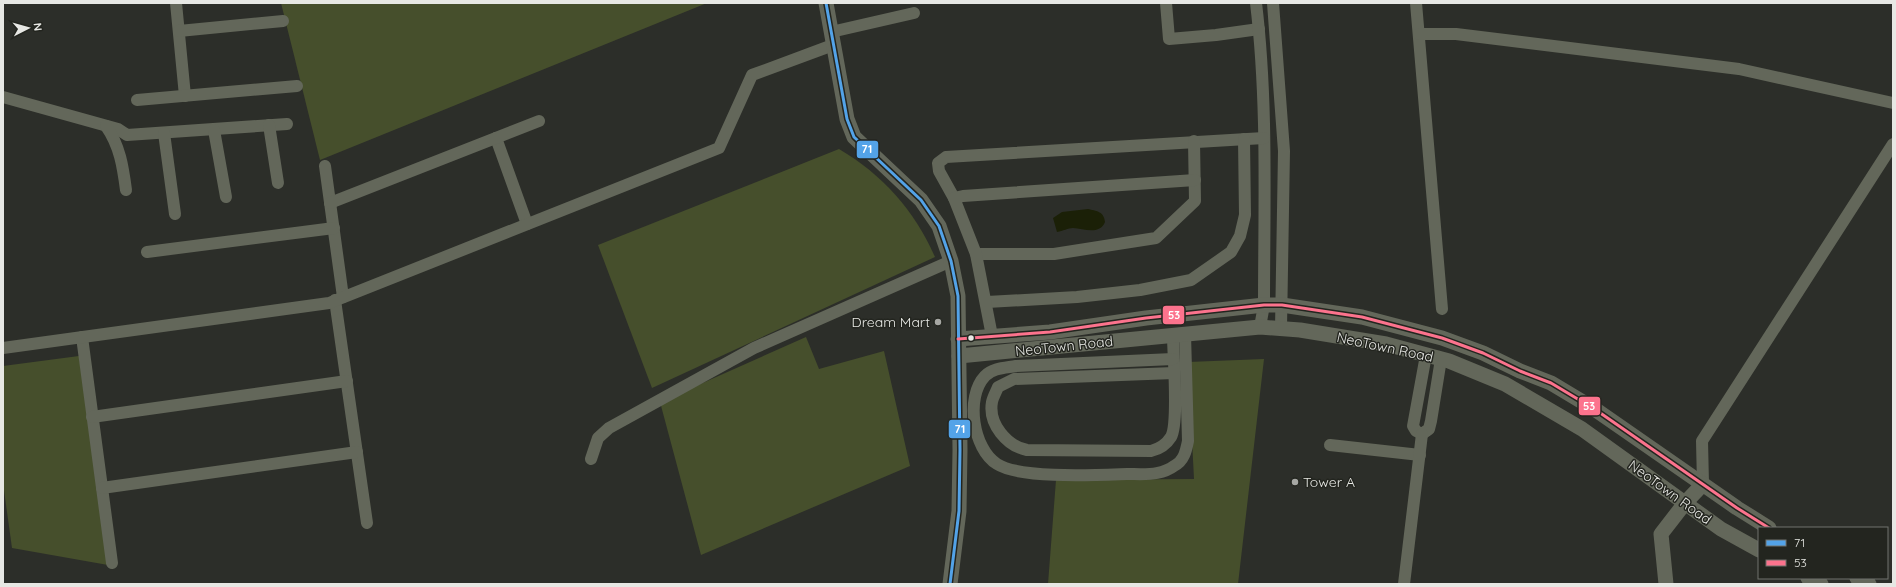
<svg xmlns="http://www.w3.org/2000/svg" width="1896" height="587" font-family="Quicksand,sans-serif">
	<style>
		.green { fill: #464f2c }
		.water { fill: #1b2007 }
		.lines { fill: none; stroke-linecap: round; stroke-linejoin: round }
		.minor { stroke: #63675a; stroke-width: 12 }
		.tertiary { stroke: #63675a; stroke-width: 15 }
		.bus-1-casing { stroke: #23251f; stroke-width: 6 }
		.bus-2-casing { stroke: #23251f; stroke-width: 6 }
		.bus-1 { stroke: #53a3e8; stroke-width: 3 }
		.bus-2 { stroke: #fc738d; stroke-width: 3 }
		.poi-dot { fill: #a6a7a3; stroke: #23251f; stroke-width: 1.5 }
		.bus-dot { fill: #e7e8e4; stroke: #23251f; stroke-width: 1.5 }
		.labels { text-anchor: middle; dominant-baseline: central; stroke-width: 3; stroke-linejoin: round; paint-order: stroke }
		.poi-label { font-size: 14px; fill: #e7e8e4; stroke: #23251f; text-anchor: end }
		.street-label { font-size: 14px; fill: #e7e8e4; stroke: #23251f }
		.line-badge { stroke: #23251f; stroke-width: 1.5 }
		.badge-label { font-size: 11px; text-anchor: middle; font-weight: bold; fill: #fff }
	</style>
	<rect width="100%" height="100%" fill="#2c2e29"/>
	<g class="green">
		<path d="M281 3H707L320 160Z"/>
		<path d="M839 149C883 175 914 210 935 257L652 388 598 245Z"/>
		<path d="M806 337 819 369 884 351 910 466 701 555 660 402Z"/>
		<path d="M79 356 108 565 12 548 3 483V366Z"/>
		<path d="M1264 359 1238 584H1048L1056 480 1194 479 1188 362Z"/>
	</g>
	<path class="water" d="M1088 209C1096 211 1104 211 1105 222 1100 235 1084 229 1073 228 1068 228 1063 231 1057 232L1053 218 1062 212Z"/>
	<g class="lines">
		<g class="minor">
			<path d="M176 3 185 96"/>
			<path d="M1166 3 1169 39 1216 35 1259 29"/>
			<path d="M1256 3C1268 103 1264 205 1264 305L1260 327"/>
			<path d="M1273 3 1284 151 1281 328"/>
			<path d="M1416 3 1442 309"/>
			<path d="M179 31 283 21"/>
			<path d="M831 32 914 13"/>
			<path d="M1419 34H1456L1739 69 1893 103"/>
			<path d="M3 97 118 129 127 135 287 124"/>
			<path d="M137 100 297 86"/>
			<path d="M269 125 278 183"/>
			<path d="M106 126C120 146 123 167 126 190"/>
			<path d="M214 130 226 197"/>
			<path d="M164 133 175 214"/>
			<path d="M496 138 527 224"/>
			<path d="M325 166 343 297"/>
			<path d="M954 198 939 171 938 163 946 157 1264 138"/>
			<path d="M330 203 539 121"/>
			<path d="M147 252 334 228"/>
			<path d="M976 254H1054L1156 238 1195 201 1194 141"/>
			<path d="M335 300 367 523"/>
			<path d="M987 302 1077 297 1140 290 1191 280 1231 252 1240 236 1245 215 1244 139"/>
			<path d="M1173 335C1173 356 1179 423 1171 437 1166 445 1159 449 1151 451L1027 450C1007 446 988 424 992 402 993 397 996 392 998 387L1014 379 1174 373"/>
			<path d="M992 336 976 254 954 198 963 196 1195 180"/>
			<path d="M82 337 112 563"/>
			<path d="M3 348 329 303 719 148 752 75 833 45"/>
			<path d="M1426 355 1413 426 1416 431 1422 434 1429 429 1431 421 1441 359"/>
			<path d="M1173 359 1016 366C1005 368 993 368 985 376 965 397 973 449 997 464 1020 479 1097 475 1127 474 1136 474 1148 475 1157 473 1162 472 1170 469 1174 466 1184 461 1186 451 1188 441L1185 334"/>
			<path d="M92 417 347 381"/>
			<path d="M1330 445 1420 455"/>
			<path d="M591 459 598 438 609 428 754 348 951 261"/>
			<path d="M1703 484 1702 441 1893 144"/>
			<path d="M102 488 357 452"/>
			<path d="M1404 584 1422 434"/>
		</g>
		<g class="tertiary">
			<path d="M826 3 847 119 854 137 921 200 939 226 951 261 958 296 960 450 959 511 950 584"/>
			<path d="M958 339 1050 332 1146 318 1264 305H1282L1362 317 1442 338 1483 353 1520 371 1551 383 1596 410 1737 508 1769 528"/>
			<path d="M959 356 1260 327 1300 330 1386 344 1449 361 1505 384 1582 429 1721 529 1759 550"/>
			<path d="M1808 578 1821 584"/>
			<path d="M1857 578 1869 584"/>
			<path d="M1666 584 1661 534 1685 503 1703 484"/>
		</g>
		<defs>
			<path id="bus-1" d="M826 3 847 119 854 137 921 200 939 226 951 261 958 296 960 450 959 511 950 584"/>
			<path id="bus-2" d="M958 339 1050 332 1146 318 1264 305H1282L1362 317 1442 338 1483 353 1520 371 1551 383 1596 410 1737 508 1769 528"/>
		</defs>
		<use href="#bus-1" class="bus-1-casing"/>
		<use href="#bus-2" class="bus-2-casing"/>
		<use href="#bus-1" class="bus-1"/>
		<use href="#bus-2" class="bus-2"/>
	</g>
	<g class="poi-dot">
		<circle cx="938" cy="322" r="4"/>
		<circle cx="1295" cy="482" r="4"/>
	</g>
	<circle class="bus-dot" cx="971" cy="338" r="3.5"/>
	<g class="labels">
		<g class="poi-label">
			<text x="930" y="322">Dream Mart</text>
			<text x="1303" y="482" text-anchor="start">Tower A</text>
		</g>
		<g class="street-label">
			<text transform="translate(1064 346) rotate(-6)">NeoTown Road</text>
			<text transform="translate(1385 347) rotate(12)">NeoTown Road</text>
			<text transform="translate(1670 492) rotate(36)">NeoTown Road</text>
		</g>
	</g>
	<g class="line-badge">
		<rect x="856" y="140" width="23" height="19" rx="4" fill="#53a3e8"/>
		<rect x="1162" y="305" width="23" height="20" rx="4" fill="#fc738d"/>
		<rect x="1578" y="396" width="23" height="20" rx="4" fill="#fc738d"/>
		<rect x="948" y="419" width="23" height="20" rx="4" fill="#53a3e8"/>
	</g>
	<g class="badge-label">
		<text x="867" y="153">71</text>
		<text x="1174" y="319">53</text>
		<text x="1589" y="410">53</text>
		<text x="960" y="433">71</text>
	</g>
	<rect width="1896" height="587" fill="none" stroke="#e7e8e4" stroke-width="8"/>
	<rect x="1758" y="527" width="130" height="52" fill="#23251f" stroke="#71736e"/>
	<rect x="1766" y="540" width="20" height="6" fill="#53a3e8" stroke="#71736e"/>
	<text x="1794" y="547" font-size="12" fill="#e7e8e4">71</text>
	<rect x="1766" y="560" width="20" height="6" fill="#fc738d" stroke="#71736e"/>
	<text x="1794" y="567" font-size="12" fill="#e7e8e4">53</text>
	<g transform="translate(28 28) rotate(84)" stroke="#23251f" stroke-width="3" paint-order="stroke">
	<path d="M0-3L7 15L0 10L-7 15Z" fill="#e7e8e4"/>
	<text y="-6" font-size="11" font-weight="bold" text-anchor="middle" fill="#e7e8e4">N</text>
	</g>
</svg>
